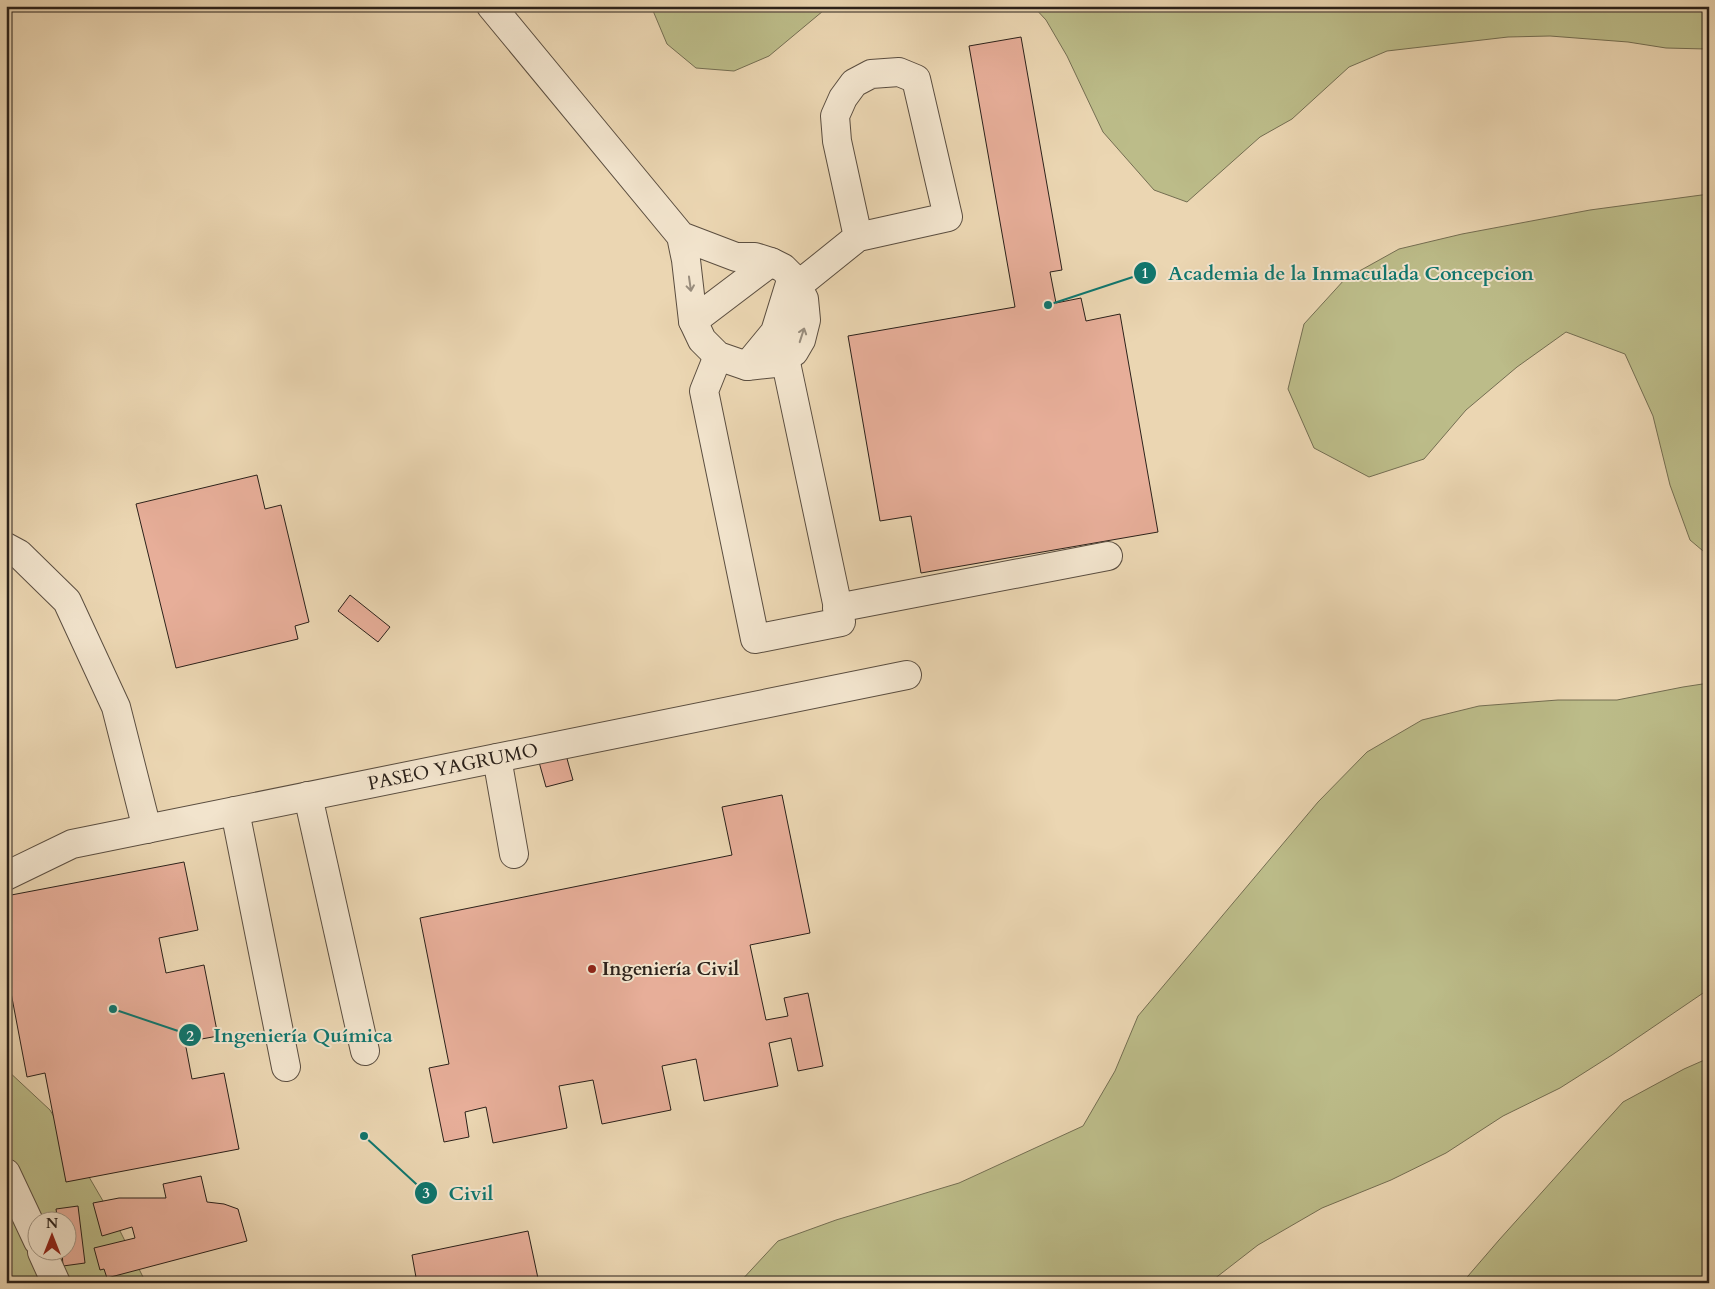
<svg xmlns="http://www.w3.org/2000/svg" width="1715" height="1289" font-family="Cardo,serif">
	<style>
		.green { fill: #bcbc89; stroke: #746e52; fill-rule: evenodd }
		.building { fill: #e7ae99; stroke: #2b211a }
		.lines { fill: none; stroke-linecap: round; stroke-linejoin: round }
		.minor-casing { stroke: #5b4e40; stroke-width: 30 }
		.minor { stroke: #f2e4cd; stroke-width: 28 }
		.oneway { stroke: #988c7c }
		.poi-dot { fill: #8f2418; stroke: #f2e4cd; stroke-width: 2 }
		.labels { text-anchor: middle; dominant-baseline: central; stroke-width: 4; stroke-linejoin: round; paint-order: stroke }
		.street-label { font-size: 19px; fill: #2b211a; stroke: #f2e4cd }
		.poi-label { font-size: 19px; font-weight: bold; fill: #2b211a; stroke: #f2e4cd; text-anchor: start }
		.leader { fill: none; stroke: #0f766e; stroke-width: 2 }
		.callout-dot { fill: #0f766e; stroke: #f2e4cd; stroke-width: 2 }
		.mark-label { font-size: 15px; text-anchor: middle; font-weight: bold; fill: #fff }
		.callout-label { font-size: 20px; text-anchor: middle; font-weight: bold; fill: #0f766e; stroke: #f2e4cd; stroke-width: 4; stroke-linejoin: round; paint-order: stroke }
	</style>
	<rect width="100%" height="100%" fill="#ebd6b2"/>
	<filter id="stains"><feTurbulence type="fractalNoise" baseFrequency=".004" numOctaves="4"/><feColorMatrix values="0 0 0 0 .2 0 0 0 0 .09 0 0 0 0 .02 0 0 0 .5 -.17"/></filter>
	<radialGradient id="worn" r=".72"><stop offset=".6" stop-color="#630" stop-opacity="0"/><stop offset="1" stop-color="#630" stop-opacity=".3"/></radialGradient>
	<g class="green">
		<path d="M651 6H829L769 56 734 71 696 68 667 44Z"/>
		<path d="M1033 6H1709V44L1706 49 1666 48 1628 42 1550 36 1508 37 1387 51 1349 67 1292 119 1260 137 1187 202 1154 190 1103 132 1067 56 1046 20Z"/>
		<path d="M1709 194V556L1690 540 1670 485 1653 416 1625 354 1566 332 1517 367 1466 410 1424 459 1369 477 1314 448 1288 389 1304 324 1345 279 1399 249 1462 234 1590 210Z"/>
		<path d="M1709 683V989L1612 1055 1560 1088 1503 1116 1446 1153 1391 1180 1322 1208 1258 1245 1209 1283H739L778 1241 836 1220 959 1183 1083 1126 1115 1071 1138 1016 1318 802 1367 752 1422 720 1479 706 1558 700H1617L1683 687Z"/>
		<path d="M1709 1058V1283H1462L1499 1240 1623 1102 1684 1069Z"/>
		<path d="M6 1069 50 1110 117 1225 146 1283H6ZM38 1222H68V1252H38Z"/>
	</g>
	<g class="building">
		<path d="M1021 37 1062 270 1050 272 1056 303 1081 298 1086 321 1120 314 1158 532 921 573 911 516 880 521 848 336 1015 307 969 46Z"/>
		<path d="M257 475 265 509 281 505 309 622 295 626 298 639 176 668 136 504Z"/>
		<path d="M350 595 390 627 378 642 338 611Z"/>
		<path d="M566 755 573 780 546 787 539 762Z"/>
		<path d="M782 795 810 933 750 945 766 1020 788 1016 784 998 808 993 823 1066 798 1071 791 1038 769 1043 778 1086 704 1101 696 1059 662 1066 671 1110 602 1124 593 1080 559 1086 567 1128 493 1143 486 1107 465 1112 469 1137 444 1142 429 1068 449 1064 420 918 732 855 722 807Z"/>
		<path d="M184 862 198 930 159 938 166 973 204 965 218 1036 185 1042 192 1079 224 1073 239 1149 66 1182 45 1073 27 1077 9 982 6 983V896Z"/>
		<path d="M201 1176 207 1202 224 1204 238 1209 247 1241 107 1278 104 1269 100 1270 94 1248 135 1238 132 1227 102 1236 93 1203 119 1198H166L163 1184Z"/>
		<path d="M78 1206 85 1263 63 1266 62 1252H68V1222H58L56 1209Z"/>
		<path d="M528 1231 539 1283H417L412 1255Z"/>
	</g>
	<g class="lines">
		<defs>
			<g id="minor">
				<path d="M491 6 681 236 686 260 693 321 702 340 718 356 747 366 775 363 794 352 801 340 806 320 804 299 792 277 783 268 771 262 755 257H736L681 236"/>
				<path d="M797 286 858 237 948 217 916 79 899 72 871 74 854 83 843 98 835 116 837 141 858 237"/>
				<path d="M693 321 771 262"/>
				<path d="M718 356 704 391 755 639 841 622 785 358"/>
				<path d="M747 366 775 332 792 277"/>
				<path d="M6 547 19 554 67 601 116 707 147 829"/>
				<path d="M837 608 1108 556"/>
				<path d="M497 758 514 854"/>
				<path d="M308 796 365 1051"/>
				<path d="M235 811 286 1067"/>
				<path id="s1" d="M6 876 72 844 907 675"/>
				<path d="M6 1173 38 1241"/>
				<path d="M42 1252 56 1283"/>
			</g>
		</defs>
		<use href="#minor" class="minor-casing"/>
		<use href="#minor" class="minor"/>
	</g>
	<defs><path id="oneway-shaft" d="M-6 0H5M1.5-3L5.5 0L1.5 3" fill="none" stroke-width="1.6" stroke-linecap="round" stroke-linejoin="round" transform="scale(1.25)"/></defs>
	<g class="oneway">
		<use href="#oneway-shaft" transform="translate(690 284) rotate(82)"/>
		<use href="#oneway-shaft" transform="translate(802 335) rotate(-72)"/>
	</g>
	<circle class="poi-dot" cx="592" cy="969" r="5"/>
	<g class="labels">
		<g class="street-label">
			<text stroke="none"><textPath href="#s1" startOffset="462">PASEO YAGRUMO</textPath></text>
		</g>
		<g class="poi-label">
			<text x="602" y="969">Ingeniería Civil</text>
		</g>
	</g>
	<path class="leader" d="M1048 305L1145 273M113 1009L190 1035M364 1136L426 1193"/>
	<g class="callout-dot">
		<circle cx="1048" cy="305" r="5"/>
		<circle cx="113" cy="1009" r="5"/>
		<circle cx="364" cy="1136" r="5"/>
		<circle cx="1145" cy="273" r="12"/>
		<circle cx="190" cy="1035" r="12"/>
		<circle cx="426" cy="1193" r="12"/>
	</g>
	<g class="mark-label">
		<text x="1145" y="278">1</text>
		<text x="190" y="1041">2</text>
		<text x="426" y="1198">3</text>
	</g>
	<g class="callout-label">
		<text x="1351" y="280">Academia de la Inmaculada Concepcion</text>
		<text x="303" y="1042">Ingeniería Química</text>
		<text x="471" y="1200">Civil</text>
	</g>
	<rect width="1715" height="1289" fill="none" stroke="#ebd6b2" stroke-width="25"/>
	<rect x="8" y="8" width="1700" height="1274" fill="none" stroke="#2b211a" stroke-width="2.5"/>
	<rect x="12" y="12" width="1690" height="1264" fill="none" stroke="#2b211a"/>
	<g transform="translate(52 1236)"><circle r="24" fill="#f2e4cd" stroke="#a29685"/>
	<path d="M0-4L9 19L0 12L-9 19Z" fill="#8f2418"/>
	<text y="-8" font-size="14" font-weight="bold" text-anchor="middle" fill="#2b211a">N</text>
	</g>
	<rect width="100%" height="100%" filter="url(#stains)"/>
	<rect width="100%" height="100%" fill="url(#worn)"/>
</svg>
